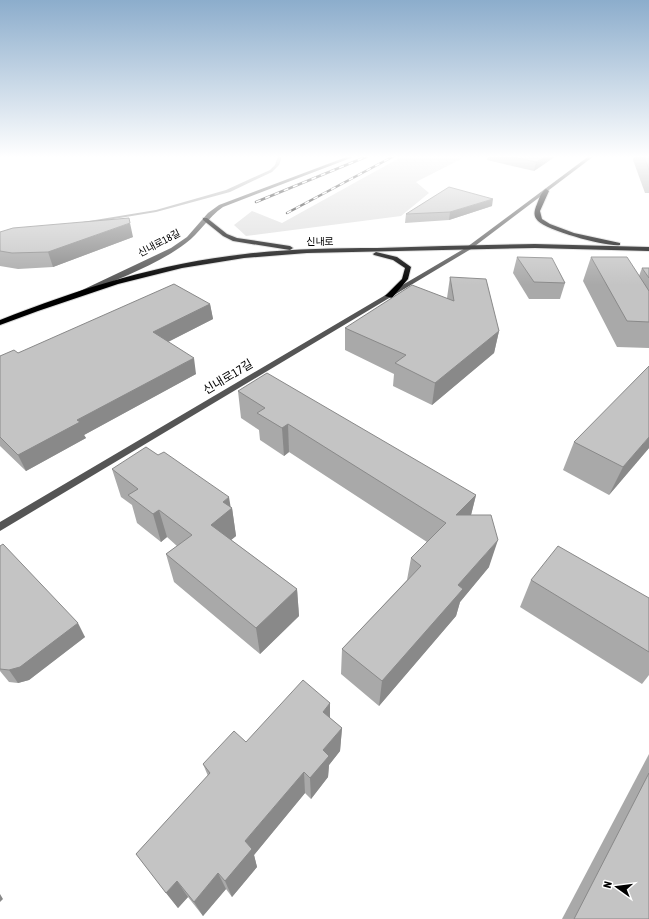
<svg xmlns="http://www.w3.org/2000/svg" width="649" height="919" font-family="'Asap Condensed','Noto Sans KR',sans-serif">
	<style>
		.green { fill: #dcdcdc }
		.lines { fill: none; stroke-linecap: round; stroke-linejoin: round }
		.stream { fill: #a3a3a3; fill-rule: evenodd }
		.major-casing { stroke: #dbdbdb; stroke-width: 2 }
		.minor { fill: #555; fill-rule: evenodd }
		.major { fill: #000; fill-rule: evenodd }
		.rail-casing { stroke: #000; stroke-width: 2.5 }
		.rail { stroke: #fff; stroke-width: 1.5; stroke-dasharray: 5; stroke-linecap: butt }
		.wall { fill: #a9a9a9 }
		.shaded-wall { fill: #898989 }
		.building { fill: #c4c4c4; stroke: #898989 }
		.labels { text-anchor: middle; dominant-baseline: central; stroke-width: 3; stroke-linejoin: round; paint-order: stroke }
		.far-street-label { font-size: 10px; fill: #000; stroke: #fff }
		.street-label { font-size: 12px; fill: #000; stroke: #fff }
	</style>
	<rect width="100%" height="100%" fill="#fff"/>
	<path class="green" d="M403 156H467L416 182 429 193 401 216 246 236 234 225 252 211 282 223Z"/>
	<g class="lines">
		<path class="stream" d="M278 156H282L279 165 272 172 230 192 156 212 83 224 81 223 83 222 156 210 226 190 270 170 275 165Z"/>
		<defs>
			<g id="major">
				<path d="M546 189 549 191 540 211 542 219 550 224 574 233 620 243V245C607 247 548 231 538 221 533 216 534 211 537 204 539 199 541 192 546 189Z"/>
				<path d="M203 218H207L227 234 237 238 290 246 293 248 290 250 233 241 223 236 203 220Z"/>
				<path d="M535 244 649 247V251L535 248 307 253 244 258 182 268 118 284 38 311 0 325V320C78 289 161 263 245 254 289 249 333 248 378 248 430 246 483 245 535 244Z"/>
				<path d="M376 252 397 257 411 267 408 279 392 298 385 296 402 279 405 268 393 260 374 255 373 254Z"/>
			</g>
		</defs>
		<use href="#major" class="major-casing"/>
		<g class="minor">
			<path d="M349 156H356L223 207C208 217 200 233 186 243 156 266 118 278 85 294L78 292 171 248 187 237 208 213 219 205Z"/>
			<path d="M589 156H594L471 249 0 531V522L467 247Z"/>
		</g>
		<use href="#major" class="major"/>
		<defs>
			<g id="rail">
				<path d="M256 202 368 156"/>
				<path d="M287 213 394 156"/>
			</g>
		</defs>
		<use href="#rail" class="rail-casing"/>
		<use href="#rail" class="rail"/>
	</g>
	<g class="wall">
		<path d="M488 156H556L534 171 487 160Z"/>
		<path d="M634 156H649V193H645L633 160Z"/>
		<path d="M492 206 449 220 405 223 406 214Z"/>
		<path d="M0 232 133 237 53 267 18 269 0 266Z"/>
		<path d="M517 257 565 283 560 299H529L513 273Z"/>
		<path d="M591 257 639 276 642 268H649V348L617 347 583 281Z"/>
		<path d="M450 277 499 331 494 353 432 405 393 386 394 374 345 350V328L447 298Z"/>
		<path d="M210 304 213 319 168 342 196 374 84 435 86 438 26 471 0 446V356L18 353Z"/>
		<path d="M238 391 476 495 471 515 489 567 460 602 456 616 379 706 341 674 342 649 407 580 411 558 427 542 289 452 284 456 260 440 259 430 241 418Z"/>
		<path d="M574 442 649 448 609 495 563 470Z"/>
		<path d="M112 469 232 508 236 536 231 540 297 589 299 616 260 654 174 582 166 554 177 546 167 537 161 542 137 523 132 505 121 497Z"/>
		<path d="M0 546 85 637 29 680 18 683 9 682 0 671Z"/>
		<path d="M531 580 649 598V675L642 684 520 607Z"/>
		<path d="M330 703V718L342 728 340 751 329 765 328 777 311 799 305 793 254 855 257 867 232 897 226 889 203 916 188 897 178 908 136 854 208 776 203 764 246 742Z"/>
		<path d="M649 754V919H562Z"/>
	</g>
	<g class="shaded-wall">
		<path d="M546 156H556L534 171 536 162Z"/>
		<path d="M493 199 492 206 449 220 450 212Z"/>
		<path d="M130 223 133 237 53 267 48 252Z"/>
		<path d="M210 304 213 319 156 348 153 332Z"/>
		<path d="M499 331 494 353 432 405 435 383Z"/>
		<path d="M194 358 196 374 84 435 86 438 26 471 18 455 77 420Z"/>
		<path d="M288 424 289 452 284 456 282 428Z"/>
		<path d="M649 437V448L609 495 623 467Z"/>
		<path d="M476 495 469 523 456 515Z"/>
		<path d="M229 497 231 509 232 508 236 536 216 552 211 525 223 502Z"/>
		<path d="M159 510 167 537 161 542 153 514Z"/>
		<path d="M498 540 489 567 460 602 456 616 379 706 382 681 458 585Z"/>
		<path d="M297 589 299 616 260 654 256 628Z"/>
		<path d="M78 623 85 637 29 680 18 683 9 670Z"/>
		<path d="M330 703V727L323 712Z"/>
		<path d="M342 728 340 751 329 765 328 777 311 799 310 778 323 750Z"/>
		<path d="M304 772 305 793 254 855 257 867 232 897 225 881 245 841Z"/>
		<path d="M218 873 226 889 203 916 194 902Z"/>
		<path d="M177 881 188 897 178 908 166 893Z"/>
		<path d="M0 894 3 899 0 902Z"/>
	</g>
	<g class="building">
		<path d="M509 156H546L536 162Z"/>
		<path d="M644 156H649V170Z"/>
		<path d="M449 187 493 199 450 212 406 214Z"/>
		<path d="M129 218 130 223 48 252 12 253 0 251V232L13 228Z"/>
		<path d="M517 257 552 258 565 283 534 282Z"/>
		<path d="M591 257H627L649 291V322L627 321Z"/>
		<path d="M642 268H649V278Z"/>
		<path d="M450 277 486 279 499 331 435 383 395 363 406 355 345 328 412 285 454 301Z"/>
		<path d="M174 284 210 304 153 332 194 358 77 420 80 422 18 455 0 437V356L14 350 18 353Z"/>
		<path d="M649 366V437L623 467 574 442Z"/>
		<path d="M267 373 476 495 456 515H491L498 540 458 585 463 589 382 681 342 649 421 566 411 558 446 523 288 424 282 428 257 413 265 408 238 391Z"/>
		<path d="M146 447 158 455 164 452 229 497 223 502 232 508 211 525 297 589 256 628 166 554 192 535 159 510 153 514 128 495 138 489 112 469Z"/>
		<path d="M3 544 78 623 20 667 9 670 0 669V546Z"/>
		<path d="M558 546 649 598V652L531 580Z"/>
		<path d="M303 680 330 703 323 712 342 728 323 750 329 756 310 778 304 772 245 841 252 849 225 881 218 873 194 902 177 881 166 893 136 854 210 773 203 764 234 731 246 742Z"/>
		<path d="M649 773V919H574Z"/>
	</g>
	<linearGradient id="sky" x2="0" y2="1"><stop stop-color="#8cadcc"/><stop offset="0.55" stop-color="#fff"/><stop offset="1" stop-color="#fff" stop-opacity="0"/></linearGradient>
	<rect width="649" height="285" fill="url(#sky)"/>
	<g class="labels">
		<g class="far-street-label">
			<text x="320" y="241">신내로</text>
			<text transform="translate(159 243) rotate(-28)">신내로18길</text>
		</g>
		<g class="street-label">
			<text transform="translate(228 377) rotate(-31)">신내로17길</text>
		</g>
	</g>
	<g transform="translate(617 887) rotate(284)" stroke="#ffffff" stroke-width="3" paint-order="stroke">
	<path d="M0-3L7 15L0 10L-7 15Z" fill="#000000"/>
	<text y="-6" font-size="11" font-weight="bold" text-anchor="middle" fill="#000000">N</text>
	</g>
</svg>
